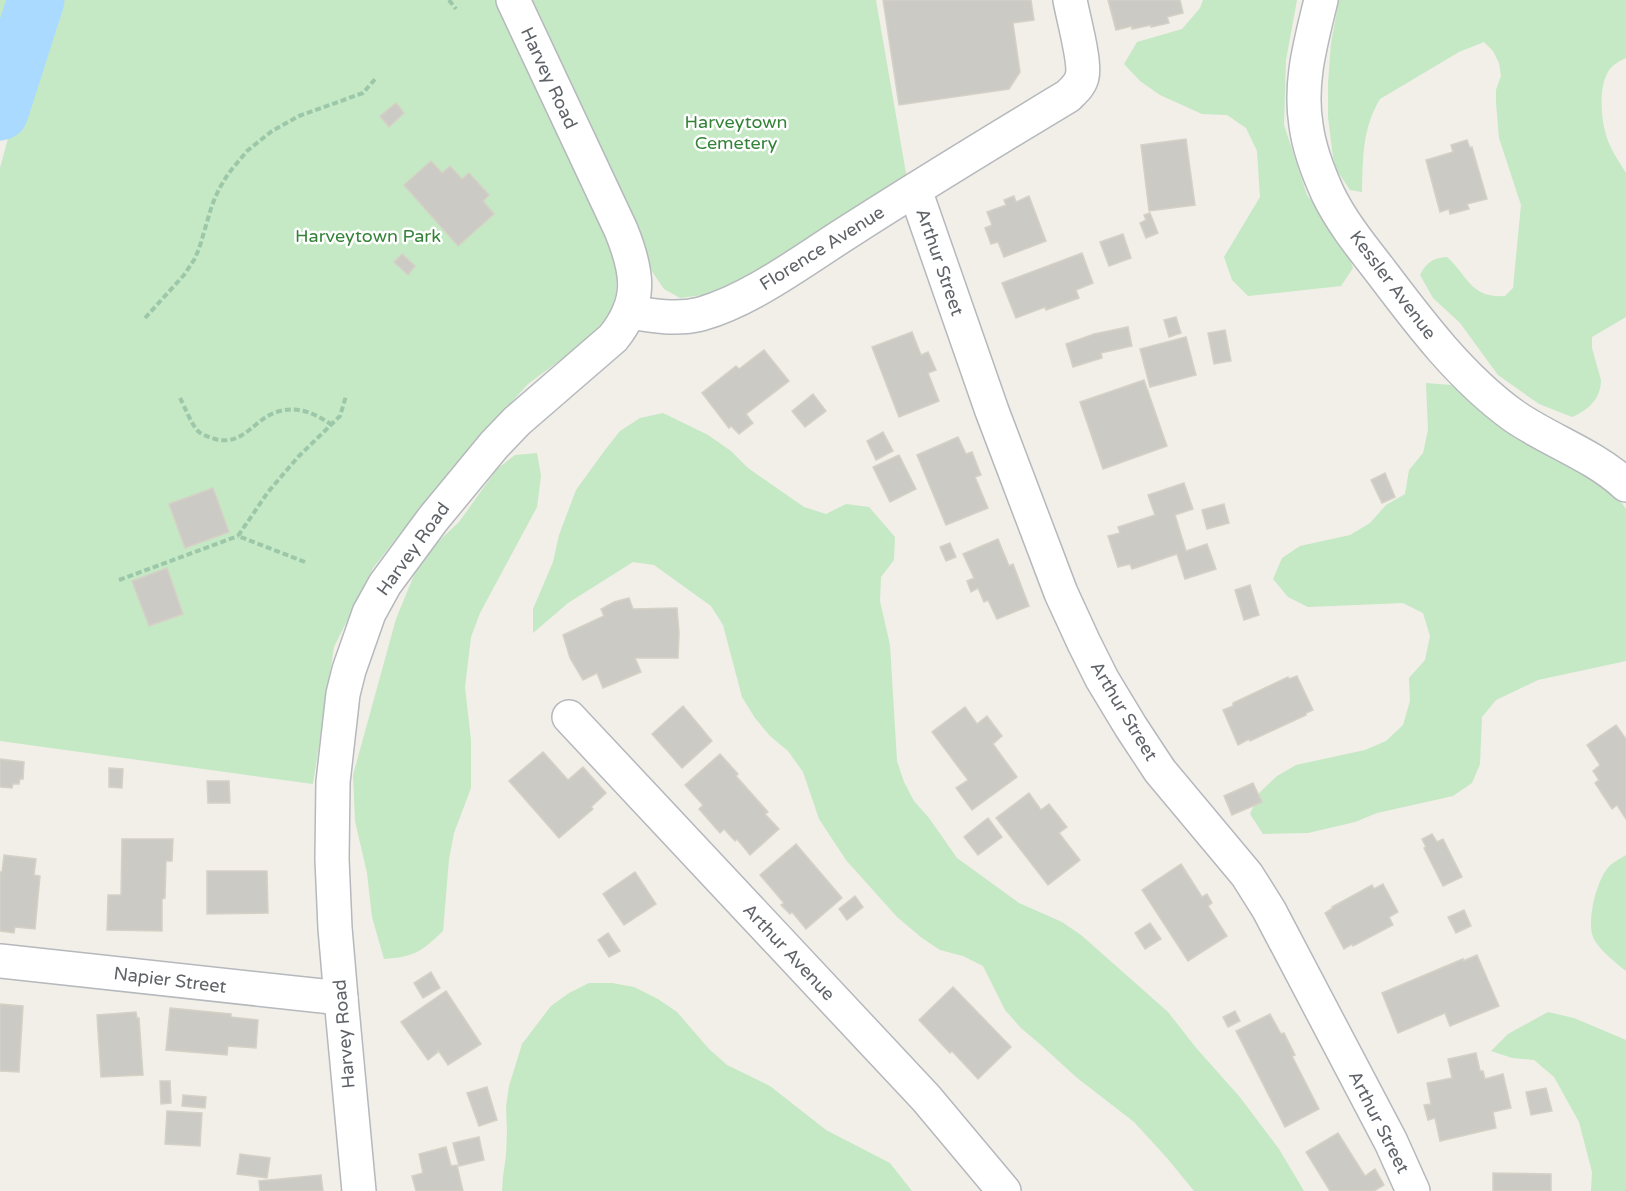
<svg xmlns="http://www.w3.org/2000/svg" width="1626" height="1191" font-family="'Varela Round',sans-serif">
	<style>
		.green { fill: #c5e8c5 }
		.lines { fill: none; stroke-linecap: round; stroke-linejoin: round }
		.river { stroke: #aadaff; stroke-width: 57 }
		.building { fill: #cccac5; stroke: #d6d1c6; stroke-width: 1.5 }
		.minor-casing { stroke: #b5b8bc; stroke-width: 36 }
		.path { stroke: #9cc7a9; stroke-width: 4; stroke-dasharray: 6 3; stroke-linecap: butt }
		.minor { stroke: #fff; stroke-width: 33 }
		.labels { text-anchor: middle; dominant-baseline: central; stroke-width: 5; stroke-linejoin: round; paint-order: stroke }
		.street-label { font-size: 18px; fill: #5f6368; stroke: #fff }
		.park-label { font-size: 18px; fill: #348238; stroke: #fff }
	</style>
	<rect width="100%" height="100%" fill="#f1efe8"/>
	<g class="green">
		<path d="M0 0H15L0 45Z"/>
		<path d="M59 0H496L613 247 617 272 616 294 609 316 586 341 528 384 450 470 373 568 334 647 313 784 0 741V168L13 120 23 96 47 52 57 16Z"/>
		<path d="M528 0H876L907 179 737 285 703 295 680 298 664 289 653 273Z"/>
		<path d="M1203 0H1297L1286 60 1284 125 1307 195 1346 248 1353 268 1341 286 1248 296 1232 280 1224 257 1260 197 1257 151 1246 128 1227 115 1202 114 1160 95 1140 81 1124 64 1137 42 1182 29 1200 8Z"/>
		<path d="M1339 0H1626V58C1619 61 1612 65 1608 72 1599 86 1601 116 1605 131 1608 146 1618 160 1626 173V317L1592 337V348L1601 380C1601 399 1588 410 1572 417L1539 404 1498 375 1460 323 1433 298 1420 275C1427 262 1433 258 1447 257 1469 277 1470 298 1505 296L1513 288 1521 205 1499 138 1496 103V90L1501 76 1499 63 1493 51 1484 42 1459 52 1380 99C1362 129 1363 158 1362 192L1350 190 1336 169 1333 157 1328 117V83L1331 43Z"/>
		<path d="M1426 383 1451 385 1470 397 1566 465 1605 486 1621 502 1626 509V661L1538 680 1496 700 1482 717 1480 764 1472 783 1453 796 1377 813 1355 822 1308 833 1263 834 1250 814 1260 792 1277 776 1296 765 1365 750 1386 741 1403 725 1410 701 1409 678 1425 660 1430 636 1423 613 1403 603 1308 607 1288 597 1273 579 1282 558 1300 546 1350 535 1370 523 1386 505 1405 494 1409 470 1423 453 1428 430Z"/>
		<path d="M663 413 708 435 731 451 748 468 804 507 826 514 846 504 869 507 895 537 894 560 881 577 880 601 890 645 897 761 904 782 914 801 929 818 957 858 1019 903 1062 922 1081 935 1168 1012 1197 1049 1239 1096 1279 1149 1304 1191H1194L1167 1158 1134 1122 1076 1077 1041 1045 1021 1028 1005 1010 983 966 963 956 940 950 922 938 897 917 846 860 819 819 803 772 788 751 770 736 755 718 742 697 723 625 711 606 654 565 633 562 568 603 533 633V609L553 562 559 535 576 490 605 450 620 431 640 418Z"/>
		<path d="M537 453 541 476 537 507 480 613 471 637 465 687 471 740V788L454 833 449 859 443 931C421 952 414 957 384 959L372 917 367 873 355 821 353 775 396 619 414 575 426 553 459 522 497 469 515 455Z"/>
		<path d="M1626 855V971C1617 964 1597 948 1593 937 1587 920 1596 883 1607 869 1611 863 1620 859 1626 855Z"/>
		<path d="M589 983H612L634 987 658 999 677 1012 709 1049 727 1065 770 1086 826 1130 890 1163 912 1191H502L503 1177 506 1155 507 1131 506 1107 509 1086 522 1044 551 1006 569 993Z"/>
		<path d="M1548 1012 1574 1018 1626 1040V1191H1591L1592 1172 1579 1122 1554 1077 1534 1060 1512 1058 1491 1051 1508 1034Z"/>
	</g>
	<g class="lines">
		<path class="river" d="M0 112 36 0"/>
	</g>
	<g class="building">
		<path d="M883 0H1031L1034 20 1013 23 1020 72 1009 89 899 105Z"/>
		<path d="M1108 0H1180L1183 13 1167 17 1169 23 1151 27V25L1132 29V26L1116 30Z"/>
		<path d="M396 103 404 113 389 127 380 116Z"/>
		<path d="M1186 139 1195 205 1149 211 1141 145Z"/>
		<path d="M1467 140 1470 148 1472 147 1487 199 1467 204 1469 209 1450 214 1449 209 1440 212 1426 160 1453 152 1451 145Z"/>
		<path d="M431 161 442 173 450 166 462 179 469 173 489 195 483 201 494 214 458 246 404 185Z"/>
		<path d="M1014 196 1016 202 1029 196 1046 241 1004 257 998 242 991 244 985 228 992 225 987 212 1006 205 1004 200Z"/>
		<path d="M1150 213 1158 233 1146 238 1140 223 1146 220 1144 215Z"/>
		<path d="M1123 234 1131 258 1109 266 1100 242Z"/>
		<path d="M1082 253 1093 283 1076 290 1079 298 1046 310 1045 307 1016 318 1002 283Z"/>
		<path d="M402 254 415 266 408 275 394 262Z"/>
		<path d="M1176 317 1181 333 1169 337 1164 320Z"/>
		<path d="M1128 327 1132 346 1101 353 1102 358 1073 367 1066 344 1094 334Z"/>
		<path d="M1225 330 1231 361 1214 364 1208 333Z"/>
		<path d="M912 332 921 355 928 352 936 370 928 373 939 401 899 417 872 347Z"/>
		<path d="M1186 337 1196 375 1150 387 1140 349Z"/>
		<path d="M764 350 789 381 746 414 753 423 739 434 731 426 729 428 702 393 736 366 739 369Z"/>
		<path d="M1144 380 1167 446 1103 469 1080 402Z"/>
		<path d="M813 394 826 411 805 427 792 411Z"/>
		<path d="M883 432 893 451 876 460 867 441Z"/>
		<path d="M958 437 966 454 972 452 981 475 975 477 988 508 946 525 917 455Z"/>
		<path d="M899 455 916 489 890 502 873 467Z"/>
		<path d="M1385 473 1395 497 1382 503 1371 480Z"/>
		<path d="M1184 483 1193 509 1175 515 1186 551 1207 544 1216 569 1185 579 1177 554 1132 569 1130 564 1118 567 1108 536 1120 533 1118 527 1155 515 1148 495Z"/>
		<path d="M213 488 229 532 185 548 169 504Z"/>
		<path d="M1224 504 1229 523 1207 529 1202 510Z"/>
		<path d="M998 539 1009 566 1013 564 1029 606 997 619 988 600 984 602 978 588 971 592 967 581 974 578 963 554Z"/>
		<path d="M950 543 956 557 946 561 940 547Z"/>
		<path d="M167 568 183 614 149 626 132 581Z"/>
		<path d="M1250 585 1259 615 1244 620 1235 590Z"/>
		<path d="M629 598 633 609 677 608 679 633 678 658H635L641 672 603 688 597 673 583 680 570 658 563 635 604 616 601 609 614 602Z"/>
		<path d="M1297 676 1313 710 1306 713V715L1250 741 1249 739 1238 745 1223 710 1233 706V703L1288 677 1289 679Z"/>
		<path d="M683 706 712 741 682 768 652 734Z"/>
		<path d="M965 707 977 724 987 716 1002 736 993 744 1017 777 972 810 956 788 968 780 932 732Z"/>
		<path d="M1616 725 1626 739V819L1617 805 1612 809 1595 783 1599 780 1593 771 1600 765 1587 745Z"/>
		<path d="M543 752 568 780 583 767 606 793 591 807 593 809 559 838 509 781Z"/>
		<path d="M720 754 738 774 736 776 768 812 765 814 779 829 750 855 737 839 735 841 724 829 720 833 699 809 703 805 685 785Z"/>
		<path d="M0 759 24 762 23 779H20L19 784H13L12 788 0 787Z"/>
		<path d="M109 768 123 769 122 788 109 787Z"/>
		<path d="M207 781H229L230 803H208Z"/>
		<path d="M1253 783 1262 802 1232 815 1224 796Z"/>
		<path d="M1029 793 1041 810 1049 804 1067 827 1059 833 1080 860 1048 885 996 818Z"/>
		<path d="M988 818 1002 837 978 855 964 837Z"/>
		<path d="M1432 834 1437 842 1443 839 1462 877 1443 886 1424 848 1426 847 1422 839Z"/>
		<path d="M122 839H173L172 861H166L165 898 162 899V931L107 930 108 895H121Z"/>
		<path d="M796 844 842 898 806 929 792 912 790 914 781 905 784 903 760 875Z"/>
		<path d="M4 855 36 859 34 875 40 876 35 929 15 927 14 933 0 931V872H2Z"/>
		<path d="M1181 864 1202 897 1207 894 1212 903 1208 906 1227 936 1188 961 1142 890Z"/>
		<path d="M207 871H267L268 913 207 914Z"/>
		<path d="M635 872 656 904 624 925 603 894Z"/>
		<path d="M1383 884 1398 912 1389 917 1393 925 1353 946 1352 944 1344 949 1325 913 1333 908 1332 907 1372 885 1374 889Z"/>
		<path d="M855 896 863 907 847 920 839 909Z"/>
		<path d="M1464 910 1471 926 1456 933 1448 917Z"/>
		<path d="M1150 923 1161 939 1145 949 1135 933Z"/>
		<path d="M608 933 620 951 609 957 598 940Z"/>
		<path d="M1477 955 1499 1006 1450 1026 1445 1013 1398 1033 1382 993 1463 959V961Z"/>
		<path d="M431 972 440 988 423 998 414 983Z"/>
		<path d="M953 987 1011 1047 978 1079 952 1051 950 1053 919 1020Z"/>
		<path d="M446 991 481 1044 448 1065 438 1050 437 1051 438 1052 428 1060 401 1022Z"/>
		<path d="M0 1004 23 1006 19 1072 0 1071Z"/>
		<path d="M170 1008 231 1014V1017L258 1020 256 1048 228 1046 227 1055 166 1050Z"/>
		<path d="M1235 1011 1240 1021 1228 1027 1223 1017Z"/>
		<path d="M136 1012 137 1018H139L143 1075 101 1077 97 1015Z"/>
		<path d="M1270 1014 1281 1034 1284 1033 1295 1055 1292 1056 1319 1109 1285 1127 1236 1031Z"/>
		<path d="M1476 1053 1480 1071H1483L1485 1079 1503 1074 1511 1108 1493 1112 1496 1128 1440 1141 1435 1118 1428 1120 1424 1105 1431 1104 1427 1083 1452 1078 1448 1059Z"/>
		<path d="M160 1081H170L171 1103 161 1104Z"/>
		<path d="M487 1087 497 1120 479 1126 467 1093Z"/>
		<path d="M1546 1088 1552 1111 1531 1115 1526 1092Z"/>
		<path d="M183 1095 206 1097 205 1108 182 1106Z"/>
		<path d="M167 1111 202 1113 200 1146 165 1144Z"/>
		<path d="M1338 1133 1365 1176 1375 1169 1384 1185 1374 1191H1330L1306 1152Z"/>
		<path d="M479 1137 484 1160 459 1166 453 1143Z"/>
		<path d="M446 1147 451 1166 457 1165 463 1191H416L412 1176 423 1173 419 1154Z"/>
		<path d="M240 1154 270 1158 267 1178 237 1174Z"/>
		<path d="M1493 1173 1551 1174V1191H1493Z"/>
		<path d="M321 1175 323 1191H260L259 1181Z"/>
	</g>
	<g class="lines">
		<defs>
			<g id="minor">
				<path d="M1321 0C1311 42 1299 82 1306 125 1309 149 1318 172 1328 194 1341 221 1361 246 1379 269 1419 322 1460 377 1514 416 1550 441 1594 455 1626 485"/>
				<path d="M915 190 992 411 1061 593 1084 643 1102 679 1131 727 1160 771 1247 875 1269 910 1391 1142 1413 1191"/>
				<path d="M629 312C653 316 677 320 701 314 753 299 805 259 851 230 923 184 995 140 1068 96 1074 90 1080 85 1082 77 1086 63 1073 17 1070 0"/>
				<path d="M569 717 926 1098 1004 1191"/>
				<path d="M0 961 341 998"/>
				<path d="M359 1191 341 998 335 928 332 859 333 782 343 694 349 670 369 613 385 584 433 519 494 445 517 421 613 338C643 301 638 272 621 230L513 0"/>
			</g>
		</defs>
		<use href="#minor" class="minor-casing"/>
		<g class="path">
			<path d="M449 0 456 9"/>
			<path d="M145 318 184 275 194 260 199 249 212 205 219 189 228 174 247 151 272 131 299 116 363 93 376 78"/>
			<path d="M180 398C185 407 191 424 198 431 202 435 209 437 215 439 245 447 254 417 280 411 299 406 316 414 332 425"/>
			<path d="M305 562 238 536 268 492 298 457 340 416 346 396"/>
			<path d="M119 580 238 536"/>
		</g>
		<use href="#minor" class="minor"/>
	</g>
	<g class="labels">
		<g class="street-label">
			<text transform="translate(549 78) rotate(65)">Harvey Road</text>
			<text transform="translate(822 248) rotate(-32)">Florence Avenue</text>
			<text transform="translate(940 262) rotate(71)">Arthur Street</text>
			<text transform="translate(1393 285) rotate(53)">Kessler Avenue</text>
			<text transform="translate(413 549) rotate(-54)">Harvey Road</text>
			<text transform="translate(1124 711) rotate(59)">Arthur Street</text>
			<text transform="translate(789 952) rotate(47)">Arthur Avenue</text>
			<text transform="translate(170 980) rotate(7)">Napier Street</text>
			<text transform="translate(344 1034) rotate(-95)">Harvey Road</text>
			<text transform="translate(1379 1122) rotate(63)">Arthur Street</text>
		</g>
		<g class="park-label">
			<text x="736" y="122">Harveytown<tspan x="736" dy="21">Cemetery</tspan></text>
			<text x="368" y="236">Harveytown Park</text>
		</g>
	</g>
</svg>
